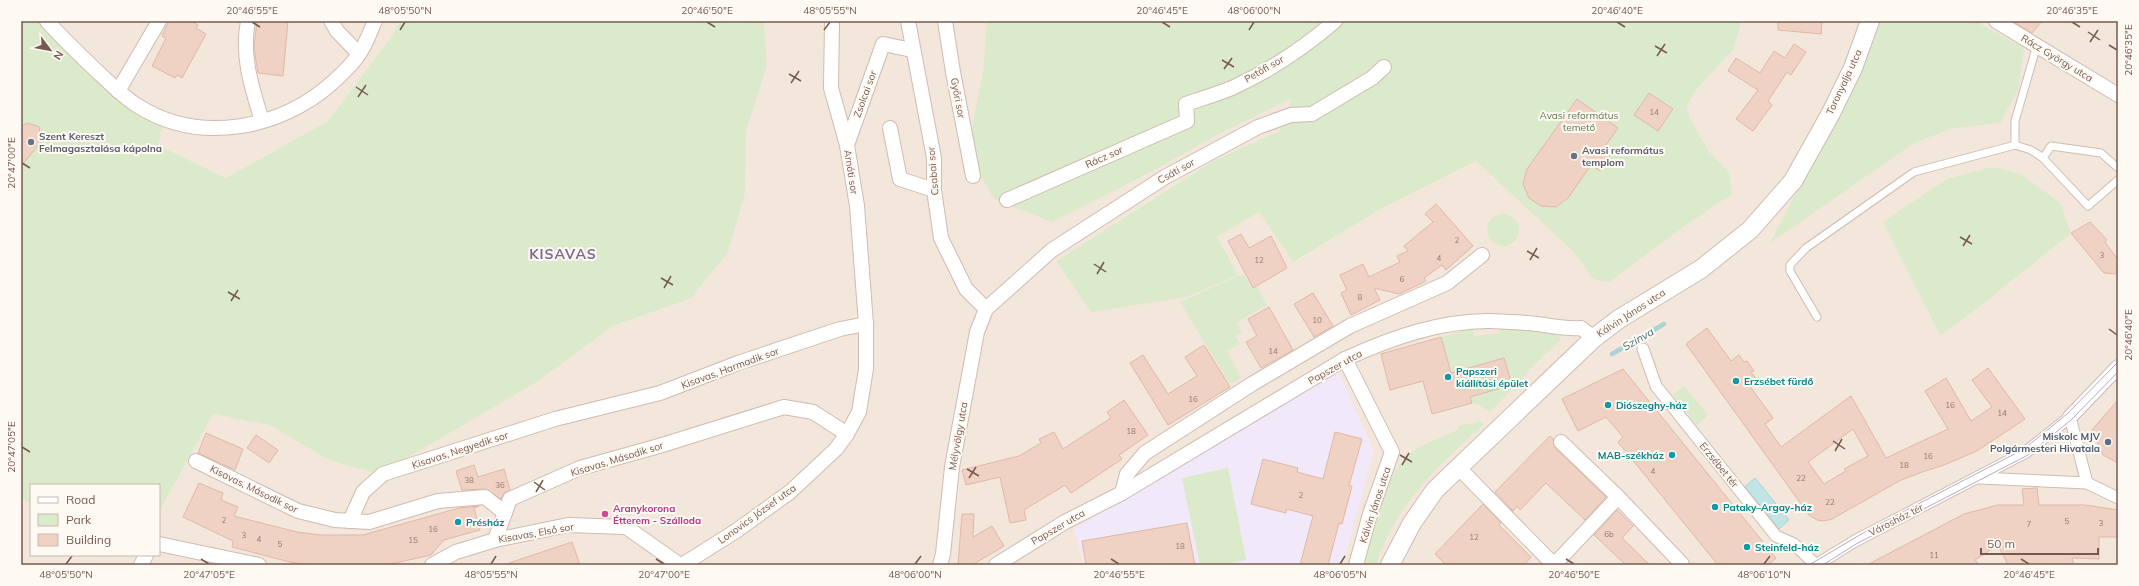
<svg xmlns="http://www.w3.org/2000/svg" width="2139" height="586" font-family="Mulish,sans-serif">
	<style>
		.residential { fill: #f3e6db }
		.education { fill: #f1e8f9 }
		.green { fill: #daeaca }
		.water { fill: #c1e4e5; stroke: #a8d4d7 }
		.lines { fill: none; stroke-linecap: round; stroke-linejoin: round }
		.stream { stroke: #a8d4d7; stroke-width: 4.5 }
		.building { fill: #f0d2c5; stroke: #e2b7a6; fill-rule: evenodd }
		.service-casing { stroke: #cebcb1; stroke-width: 9 }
		.pedestrian-casing { stroke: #cebcb1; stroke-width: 13 }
		.minor-casing { stroke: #cebcb1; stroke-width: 16 }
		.tertiary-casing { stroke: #cebcb1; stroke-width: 20 }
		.service { stroke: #fff; stroke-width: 7 }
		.pedestrian { stroke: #fff; stroke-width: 11 }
		.minor { stroke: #fff; stroke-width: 14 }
		.tertiary { stroke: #fff; stroke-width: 18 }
		.tram { stroke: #b6a9c7; stroke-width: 1 }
		.ticks { fill: none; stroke: #775a4f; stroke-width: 1.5 }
		.worship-dot { fill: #6b7280; stroke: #fef9f3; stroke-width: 1.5 }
		.culture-dot { fill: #0f9aa8; stroke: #fef9f3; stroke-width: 1.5 }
		.service-dot { fill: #5c6f8a; stroke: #fef9f3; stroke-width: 1.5 }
		.hotel-dot { fill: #d1479c; stroke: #fef9f3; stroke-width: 1.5 }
		.labels { text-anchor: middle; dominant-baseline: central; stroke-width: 4; stroke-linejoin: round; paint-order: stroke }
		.number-label { font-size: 8px; fill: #95786c }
		.street-label { font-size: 10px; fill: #775a4f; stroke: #fef9f3 }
		.park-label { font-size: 10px; fill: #5c7b48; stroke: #fef9f3 }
		.worship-label { font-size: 10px; font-weight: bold; fill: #5b616d; stroke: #fef9f3; text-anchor: start }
		.culture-label { font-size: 10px; font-weight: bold; fill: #0d838f; stroke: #fef9f3; text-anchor: start }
		.service-label { font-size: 10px; font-weight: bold; fill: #4e5e75; stroke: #fef9f3; text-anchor: end }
		.hotel-label { font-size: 10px; font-weight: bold; fill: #b23c85; stroke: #fef9f3; text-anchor: start }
		.water-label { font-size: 11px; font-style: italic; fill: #43767a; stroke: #fef9f3 }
		.district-label { font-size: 14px; font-weight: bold; letter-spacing: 1px; fill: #7f6792; stroke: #fef9f3 }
		.neatline { fill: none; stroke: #775a4f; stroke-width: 1.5 }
		.ticks-label { font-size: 10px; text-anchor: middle; fill: #775a4f }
	</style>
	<rect width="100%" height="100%" fill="#fcf4ec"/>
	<g class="residential">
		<path d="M21 21H400L391 37 328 121 226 178 158 145Z"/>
		<path d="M764 21H1004L1293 98 1279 131 1213 161 1056 261 1091 312 1238 275 1217 237 1259 212 1295 262 1379 210 1476 161 1573 250 1593 279 1682 228 1732 194 1730 174 1709 151 1690 119 1687 106 1696 90 1733 50 1742 21H2118V565H21V499L31 503V555H159V512L213 414 269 425 329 460 535 383 615 325 690 299 745 193 746 132 767 66Z"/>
	</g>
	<path class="education" d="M1339 372 1374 451 1343 565H1084L1074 529Z"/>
	<g class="green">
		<path d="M21 21H49L65 41 165 119 158 145 226 178 328 121 391 37 400 21H764L767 66 746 132 745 193 728 252 690 299 615 325 535 383 379 474 329 460 269 425 213 414 159 512V485H31V503L21 499Z"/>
		<path d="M987 21H1742L1733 50 1696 90 1687 106 1690 119 1709 151 1730 174 1732 194 1682 228 1609 282 1593 279 1573 251 1476 161 1379 210 1294 262 1259 212 1217 237 1238 275 1186 297 1091 312 1056 261 1213 161 1279 131 1292 98 1215 136 1147 174 1052 222 994 199 967 153 983 72Z"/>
		<path d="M1880 21H1975L2024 48 2018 89 2001 122 1950 129 1914 143 1770 243 1863 63Z"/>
		<path d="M1992 167 2021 174 2060 203 2071 233 1970 314 1940 335 1883 222 1947 179Z"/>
		<circle cx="1503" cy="230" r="16"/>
		<path d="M1243 274 1252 289 1257 287 1267 305 1237 322 1242 332 1235 336 1240 344 1227 351 1241 378 1230 384 1180 302Z"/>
		<path d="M1473 328 1474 336 1499 333 1501 328 1546 331 1558 333 1561 340 1543 356 1490 412 1479 405 1472 403 1470 397 1512 385 1504 358 1451 373 1441 337Z"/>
		<path d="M1684 386 1708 415 1697 425 1673 395Z"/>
		<path d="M1481 421 1484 424C1437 467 1397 502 1376 565H1361C1372 528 1379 484 1408 456 1421 443 1441 438 1457 430L1459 426Z"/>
		<path d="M1228 468 1246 560 1220 565H1200L1182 478Z"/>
	</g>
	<path class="water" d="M1755 478 1789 520 1779 529 1745 487Z"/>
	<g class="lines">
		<path class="stream" d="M1612 354 1664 324"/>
	</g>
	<g class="building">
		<path d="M169 21H191L198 25 196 28 206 34 182 78 177 75 175 78 152 66 166 38 162 36Z"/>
		<path d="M257 21H288L283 76 258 73 254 48Z"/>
		<path d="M1778 21H1822L1821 34 1778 30Z"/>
		<path d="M2012 21H2042L2032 33Z"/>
		<path d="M1794 44 1806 52 1791 75 1787 72 1768 101 1772 105 1753 131 1736 119 1758 90 1728 71 1736 58 1760 73 1774 51 1785 58Z"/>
		<path d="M1649 93 1673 109 1658 131 1634 115Z"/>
		<path d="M1577 99 1618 128 1606 145 1614 150 1600 171 1591 165 1568 198 1556 207 1541 206 1529 198 1523 184 1527 169Z"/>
		<path d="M28 123 39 127 42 141 21 166V126Z"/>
		<path d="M1436 204 1473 246 1446 270 1442 265 1424 278 1426 281 1399 294 1374 288 1380 300 1351 315 1341 293 1347 290 1340 275 1363 264 1369 277 1400 262 1397 256 1408 251 1404 246 1433 222 1425 214Z"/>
		<path d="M2090 222 2107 240 2105 242 2118 260V274L2104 273 2071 233Z"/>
		<path d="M1241 234 1249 248 1271 236 1287 268 1253 288 1228 241Z"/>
		<path d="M1313 293 1333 326 1314 337 1294 304Z"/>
		<path d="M1269 307 1293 350 1261 368 1246 342 1257 336 1248 319Z"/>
		<path d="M1707 328 1731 361 1739 355 1744 362 1747 361 1754 371 1751 372 1757 380 1749 385 1773 418 1765 424 1781 447 1851 396 1886 458 1948 429 1925 391 1946 378 1971 421 1992 407 1972 380 1988 368 2025 419 1977 451 1944 465 1922 472 1899 481 1832 519 1824 521 1817 520 1809 515 1686 344ZM1853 429 1868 456 1844 469 1846 471 1824 484 1808 462Z"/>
		<path d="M1441 337 1451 373 1504 358 1512 385 1470 397 1472 403 1432 414 1423 381 1390 390 1381 354Z"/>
		<path d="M1204 345 1230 387 1168 425 1130 363 1143 355 1168 394 1197 376 1185 357Z"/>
		<path d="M1623 369 1776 558 1768 565H1718L1618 442 1623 437 1606 417 1578 431 1562 399Z"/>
		<path d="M1124 400 1148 435 1119 455 1122 459 1071 493 1065 485 1024 510 1026 520 1010 523 1000 477 966 485 962 470 1019 456 1041 443 1039 439 1054 432 1063 449 1111 418 1107 412Z"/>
		<path d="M2118 400V463L2103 455 2092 430Z"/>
		<path d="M1335 432 1362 439 1349 486H1352L1342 524 1339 523 1328 565H1300L1313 516 1287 509 1286 513 1251 504 1263 459 1298 468 1297 472 1323 479Z"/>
		<path d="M206 433 243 449 235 470 198 453Z"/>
		<path d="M256 435 278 450 269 463 247 448Z"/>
		<path d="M1550 436 1553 439 1555 448 1606 497 1585 520 1546 483 1520 510 1517 506 1513 511 1495 492Z"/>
		<path d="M474 465 478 477 504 469 510 490 504 493 501 499 485 489 462 490 456 471Z"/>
		<path d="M199 483 223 493 221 500 238 507 234 516 297 532 321 535H363L459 508 479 506 474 508 480 530 444 540 431 555 386 565H310L290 562 232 547 233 541 183 517Z"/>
		<path d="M2037 488 2039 505H2085L2118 510V537H2099V559L2072 558 2074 565H2008L1998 545 1975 560 1979 565H1867L1964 514 1998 505H2024L2022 489Z"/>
		<path d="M1483 504 1501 523 1499 525 1531 557 1524 565H1446L1435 554Z"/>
		<path d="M1617 510 1633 526 1622 538 1650 565H1626L1594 535Z"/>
		<path d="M962 514H974L973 537 992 526 1004 546 972 565H958Z"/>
		<path d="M1187 523 1195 565H1086L1082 541Z"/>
		<path d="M572 542 580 565H509V563Z"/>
	</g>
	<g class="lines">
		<defs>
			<g id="service">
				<path d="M2015 145 2031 150 2043 158 2088 206 2118 180"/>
				<path d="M2043 158 2051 146 2101 153 2118 168"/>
				<path d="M1817 317 1790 271V265L1806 248 1914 172 2015 145V121L2037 45"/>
			</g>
			<g id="pedestrian">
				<path d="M1643 349 1656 386 1776 536 1794 544 1816 565"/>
				<path d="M1980 478 2087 483 2118 498"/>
				<path d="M1816 565 1855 541 2026 452 2070 417 2087 483"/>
			</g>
			<g id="minor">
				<path d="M47 21C64 40 82 57 101 75 113 86 125 98 138 106 200 145 280 129 332 83 342 74 352 65 359 54 366 44 370 32 375 21"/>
				<path d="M248 21C241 56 252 88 262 121"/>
				<path d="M331 21 337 31 359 54"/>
				<path d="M908 21 934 158V190L941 238 966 289 986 309"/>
				<path d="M945 21 953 72 973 176"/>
				<path d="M1996 21 2118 95"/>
				<path d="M118 91 159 21"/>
				<path d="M890 128 900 179 934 190"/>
				<path d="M847 145 883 44 912 50"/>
				<path d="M1007 200 1187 121 1186 104C1201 99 1217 94 1232 88 1269 71 1305 47 1335 21"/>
				<path d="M1345 359 1392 452 1370 514 1356 565"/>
				<path d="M2070 417 2118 367"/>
				<path d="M196 461 298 511 335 520 369 522 438 501 485 497 505 513"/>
				<path d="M1459 468 1554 565 1618 497 1561 442"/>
				<path d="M1122 493 1127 474 1145 453 1252 384 1350 326 1447 283 1482 255"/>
				<path d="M1618 497 1682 564"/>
				<path d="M350 521 363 492 383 474 555 419 660 393 738 363 840 329 866 324"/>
				<path d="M495 540 510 499 580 468 659 446 784 407 813 412 847 434"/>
				<path d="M159 544 259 565"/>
				<path d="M141 565 146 555"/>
				<path d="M432 565 456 552 495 540 568 525 626 527 680 565"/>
				<path d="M682 565 736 531 790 492 836 449 847 434 859 412 866 369V324L857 206 847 145 831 88 832 21"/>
				<path d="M940 565 943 554 952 467 977 332 986 309 1052 250 1165 177 1258 127 1291 115 1312 114 1372 78 1384 67"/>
				<path d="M996 565 1065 522 1122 493 1345 359C1391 338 1441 320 1492 321 1509 322 1527 322 1544 325 1557 327 1567 329 1581 328L1594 338"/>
			</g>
			<path id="tertiary" d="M1390 565 1412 523 1435 490 1594 338 1619 319 1701 269 1750 230 1793 181 1831 113 1853 68 1870 21"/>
		</defs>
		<use href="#service" class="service-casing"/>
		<use href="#pedestrian" class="pedestrian-casing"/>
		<use href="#minor" class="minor-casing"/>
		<use href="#tertiary" class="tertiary-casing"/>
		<use href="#service" class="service"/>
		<use href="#pedestrian" class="pedestrian"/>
		<use href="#minor" class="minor"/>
		<use href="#tertiary" class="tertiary"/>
		<g class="tram">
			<path d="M1809 565 1870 529 2024 449 2067 414 2118 362"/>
			<path d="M1823 565 1856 544 2028 455 2071 420 2118 372"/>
		</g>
	</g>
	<path class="ticks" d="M252 22 260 27M707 22 715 27M1162 22 1170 27M1617 22 1625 27M2072 22 2080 27M400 30 405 22M824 30 830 22M1249 30 1254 22M2088 32 2100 40M2090 42 2098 30M2109 45 2117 50M1655 46 1667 53M1657 56 1665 44M1222 60 1234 67M1224 69 1232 58M789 74 801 81M791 83 799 71M356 87 368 95M358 97 366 85M22 163 30 168M1960 237 1972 244M1963 246 1970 235M1527 251 1539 258M1530 260 1537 248M1094 264 1106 272M1097 274 1104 262M661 278 673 285M664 288 671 276M228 292 240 299M231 301 238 290M2109 329 2117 335M1833 441 1845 449M22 447 30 452M1835 451 1842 439M1400 455 1412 462M1402 465 1409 453M967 469 979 476M969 478 976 467M534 482 545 490M536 492 543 480M201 559 209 564M656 559 664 564M1111 559 1119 564M1566 559 1574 564M2021 559 2029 564M66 564 72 556M491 564 496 556M915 564 921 556M1340 564 1345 556M1764 564 1770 556"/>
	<g class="worship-dot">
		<circle cx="31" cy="142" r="4"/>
		<circle cx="1574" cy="156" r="4"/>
	</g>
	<g class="culture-dot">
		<circle cx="1448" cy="377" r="4"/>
		<circle cx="1736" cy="381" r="4"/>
		<circle cx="1608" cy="405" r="4"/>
		<circle cx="1672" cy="455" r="4"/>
		<circle cx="1715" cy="507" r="4"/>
		<circle cx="458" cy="522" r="4"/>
		<circle cx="1747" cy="547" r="4"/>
	</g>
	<circle class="service-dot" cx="2108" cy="442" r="4"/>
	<circle class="hotel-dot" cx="605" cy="514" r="4"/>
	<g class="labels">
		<g class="number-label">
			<text x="1654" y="112">14</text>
			<text x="1457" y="240">2</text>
			<text x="2102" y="255">3</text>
			<text x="1439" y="258">4</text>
			<text x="1259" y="260">12</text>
			<text x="1402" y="279">6</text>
			<text x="1360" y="297">8</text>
			<text x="1317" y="320">10</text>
			<text x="1273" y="351">14</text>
			<text x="1193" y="399">16</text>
			<text x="1950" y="405">16</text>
			<text x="2002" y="413">14</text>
			<text x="1131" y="431">18</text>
			<text x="1928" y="456">16</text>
			<text x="1904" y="465">18</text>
			<text x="1653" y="471">4</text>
			<text x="1801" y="478">22</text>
			<text x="469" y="480">38</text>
			<text x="500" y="485">36</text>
			<text x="1301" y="495">2</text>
			<text x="1830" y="502">22</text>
			<text x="224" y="520">2</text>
			<text x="2067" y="521">5</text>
			<text x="2101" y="523">3</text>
			<text x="2029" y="524">7</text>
			<text x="433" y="529">16</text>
			<text x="1609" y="534">6b</text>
			<text x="244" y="535">3</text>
			<text x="1474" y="537">12</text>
			<text x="259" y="539">4</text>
			<text x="413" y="540">15</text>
			<text x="280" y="544">5</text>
			<text x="1180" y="546">18</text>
			<text x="1934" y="555">11</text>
		</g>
		<g class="street-label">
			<text transform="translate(2057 58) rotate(31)">Rácz György utca</text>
			<text transform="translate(1264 69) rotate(-30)">Petőfi sor</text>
			<text transform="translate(1844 82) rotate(-65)">Toronyalja utca</text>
			<text transform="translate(865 94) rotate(-70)">Zsolcai sor</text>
			<text transform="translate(958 98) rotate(79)">Győri sor</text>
			<text transform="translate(1104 157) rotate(-24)">Rácz sor</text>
			<text transform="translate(933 171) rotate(-95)">Csabai sor</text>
			<text transform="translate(1176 171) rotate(-29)">Csáti sor</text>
			<text transform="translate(851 172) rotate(81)">Arnóti sor</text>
			<text transform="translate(1631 313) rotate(-33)">Kálvin János utca</text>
			<text transform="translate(1335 367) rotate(-29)">Papszer utca</text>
			<text transform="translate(730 368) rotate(-20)">Kisavas, Harmadik sor</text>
			<text transform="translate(958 436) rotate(-80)">Mélyvölgy utca</text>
			<text transform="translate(460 450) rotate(-18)">Kisavas, Negyedik sor</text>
			<text transform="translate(617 459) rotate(-17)">Kisavas, Második sor</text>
			<text transform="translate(1719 465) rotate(51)">Erzsébet tér</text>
			<text transform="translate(254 489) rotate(26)">Kisavas, Második sor</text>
			<text transform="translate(1375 505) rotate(-72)">Kálvin János utca</text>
			<text transform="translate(757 514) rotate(-36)">Lonovics József utca</text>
			<text transform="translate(1896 520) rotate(-27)">Városház tér</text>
			<text transform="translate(1058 527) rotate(-30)">Papszer utca</text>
			<text transform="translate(536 533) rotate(-10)">Kisavas, Első sor</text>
		</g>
		<g class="park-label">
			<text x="1579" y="115">Avasi református<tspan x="1579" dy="12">temető</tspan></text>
		</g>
		<g class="worship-label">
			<text x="39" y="136">Szent Kereszt<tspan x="39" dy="12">Felmagasztalása kápolna</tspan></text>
			<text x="1582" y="150">Avasi református<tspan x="1582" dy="12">templom</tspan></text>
		</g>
		<g class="culture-label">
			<text x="1456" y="371">Papszeri<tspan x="1456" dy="12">kiállítási épület</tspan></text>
			<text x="1744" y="381">Erzsébet fürdő</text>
			<text x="1616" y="405">Diószeghy-ház</text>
			<text x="1664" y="455" text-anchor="end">MAB-székház</text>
			<text x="1723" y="507">Pataky–Argay-ház</text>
			<text x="466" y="522">Présház</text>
			<text x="1755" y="547">Steinfeld-ház</text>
		</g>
		<g class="service-label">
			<text x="2100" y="436">Miskolc MJV<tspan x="2100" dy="12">Polgármesteri Hivatala</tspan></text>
		</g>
		<g class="hotel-label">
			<text x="613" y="508">Aranykorona<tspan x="613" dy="12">Étterem - Szálloda</tspan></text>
		</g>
		<g class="water-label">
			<text transform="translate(1638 339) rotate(-30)">Szinva</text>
		</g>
		<g class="district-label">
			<text x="563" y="254">KISAVAS</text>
		</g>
	</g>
	<rect width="2139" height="586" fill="none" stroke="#fef9f3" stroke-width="44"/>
	<rect x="30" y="484" width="130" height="72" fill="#fef9f3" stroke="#c8b9b1"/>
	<rect x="38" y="497" width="20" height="6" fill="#ffffff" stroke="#c8b9b1"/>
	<text x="66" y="504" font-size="12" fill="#775a4f">Road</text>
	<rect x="38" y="514" width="20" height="12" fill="#daeaca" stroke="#c8b9b1"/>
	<text x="66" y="524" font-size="12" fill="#775a4f">Park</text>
	<rect x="38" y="534" width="20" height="12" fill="#f0d2c5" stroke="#c8b9b1"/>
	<text x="66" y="544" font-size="12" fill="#775a4f">Building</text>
	<g transform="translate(50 50) rotate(122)" stroke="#fef9f3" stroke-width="3" paint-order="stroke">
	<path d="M0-3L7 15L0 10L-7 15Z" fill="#775a4f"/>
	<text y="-6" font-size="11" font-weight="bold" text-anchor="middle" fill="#775a4f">N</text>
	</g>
	<path d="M1981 548v6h117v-6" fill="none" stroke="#775a4f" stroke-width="2"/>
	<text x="1987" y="548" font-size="12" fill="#775a4f" stroke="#fef9f3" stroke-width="3" paint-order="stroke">50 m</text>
	<rect x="22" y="22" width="2095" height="542" class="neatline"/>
	<g class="ticks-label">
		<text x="252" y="14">20°46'55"E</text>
		<text x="405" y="14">48°05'50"N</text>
		<text x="707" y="14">20°46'50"E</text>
		<text x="830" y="14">48°05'55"N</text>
		<text x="1162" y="14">20°46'45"E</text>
		<text x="1254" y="14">48°06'00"N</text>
		<text x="1617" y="14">20°46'40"E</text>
		<text x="2072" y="14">20°46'35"E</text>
		<text transform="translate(2128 50) rotate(-90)" y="4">20°46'35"E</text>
		<text transform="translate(11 163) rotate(-90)" y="4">20°47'00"E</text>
		<text transform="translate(2128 335) rotate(-90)" y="4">20°46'40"E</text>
		<text transform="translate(11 447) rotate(-90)" y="4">20°47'05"E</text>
		<text x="66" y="578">48°05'50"N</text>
		<text x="209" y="578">20°47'05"E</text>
		<text x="491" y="578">48°05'55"N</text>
		<text x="664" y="578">20°47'00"E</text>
		<text x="915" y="578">48°06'00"N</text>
		<text x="1119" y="578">20°46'55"E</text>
		<text x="1340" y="578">48°06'05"N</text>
		<text x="1574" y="578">20°46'50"E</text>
		<text x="1764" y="578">48°06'10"N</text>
		<text x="2029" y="578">20°46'45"E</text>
	</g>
</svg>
